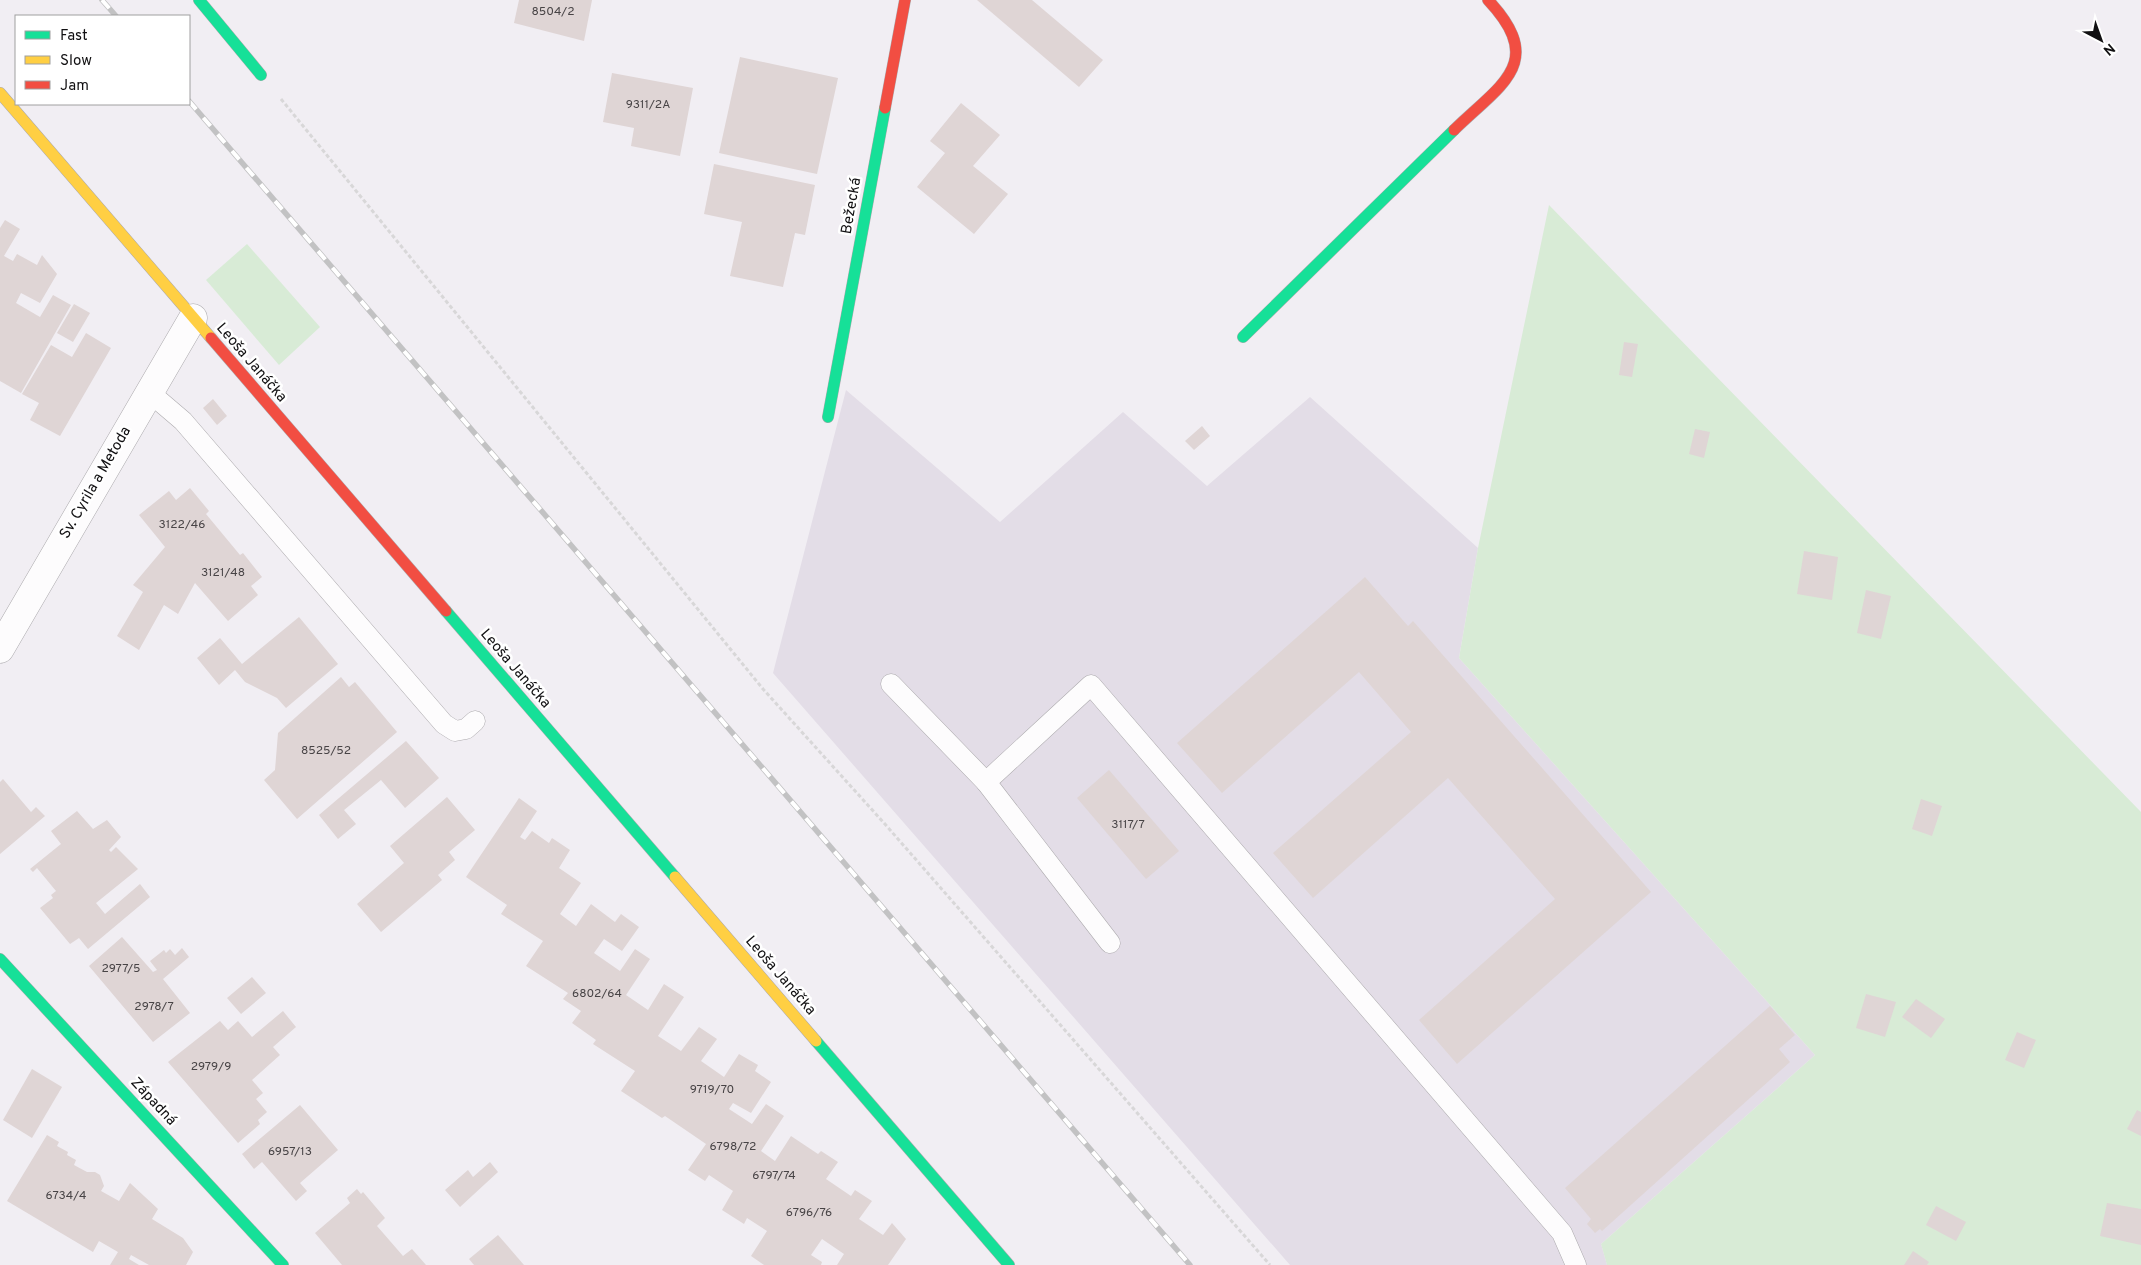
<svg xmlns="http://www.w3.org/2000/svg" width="2141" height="1265" font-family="Overpass,sans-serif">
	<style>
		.built { fill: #e3dde7 }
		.green { fill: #d8ebd6 }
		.building { fill: #dfd5d5 }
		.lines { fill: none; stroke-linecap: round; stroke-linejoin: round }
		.lane-casing { stroke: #acaaad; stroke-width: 21 }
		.street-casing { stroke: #acaaad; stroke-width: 29 }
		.fast-casing { stroke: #acaaad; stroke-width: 12 }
		.slow-casing { stroke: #acaaad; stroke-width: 12 }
		.jam-casing { stroke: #acaaad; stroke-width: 12 }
		.path { stroke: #d8d7d8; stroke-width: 3; stroke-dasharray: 4 2.5; stroke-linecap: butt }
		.lane { stroke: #fdfcfd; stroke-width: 20 }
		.street { stroke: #fdfcfd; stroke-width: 28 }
		.fast { stroke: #16e098; stroke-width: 11 }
		.slow { stroke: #ffcf43; stroke-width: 11 }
		.jam { stroke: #f24e42; stroke-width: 11 }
		.rail-casing { stroke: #c2c2c3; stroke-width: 5.5 }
		.rail { stroke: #fff; stroke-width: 4; stroke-dasharray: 11; stroke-linecap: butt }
		.labels { text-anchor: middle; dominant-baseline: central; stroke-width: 5; stroke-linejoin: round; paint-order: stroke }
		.number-label { font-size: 12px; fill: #484446 }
		.street-label { font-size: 15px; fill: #111012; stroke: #fff }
	</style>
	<rect width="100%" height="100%" fill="#f1eef3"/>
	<path class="built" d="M846 390 1000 522 1123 412 1207 486 1310 397 1478 548 1459 658 1815 1055 1601 1244 1607 1265H1290L773 673Z"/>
	<g class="green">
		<path d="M1549 205 2141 812V1265H1607L1601 1244 1815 1055 1459 658 1478 548Z"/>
		<path d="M247 244 320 327 279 365 206 280Z"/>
	</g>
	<g class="building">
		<path d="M519 0H592L584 41 514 23Z"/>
		<path d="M977 0H1032L1103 60 1079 87Z"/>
		<path d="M740 57 838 78 817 174 719 153Z"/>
		<path d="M612 73 693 88 680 156 631 146 634 128 603 122Z"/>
		<path d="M961 103 1000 135 973 166 1008 194 974 234 917 187 945 153 930 141Z"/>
		<path d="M714 164 815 185 805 235 795 233 783 287 730 276 742 222 704 214Z"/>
		<path d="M5 220 20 229 4 256 13 261 17 254 37 265 42 255 57 274 40 303 21 293 16 303 40 317 53 295 71 305 21 393 0 381V228Z"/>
		<path d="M74 304 90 313 73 342 57 333Z"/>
		<path d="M86 333 111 348 60 436 30 420 39 403 22 394 51 345 72 357Z"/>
		<path d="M1624 342 1638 344 1632 377 1619 375Z"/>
		<path d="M213 399 227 416 217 425 203 408Z"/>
		<path d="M1202 426 1210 436 1194 450 1185 441Z"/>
		<path d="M1695 429 1710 432 1704 458 1689 454Z"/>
		<path d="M190 488 209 511 206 514 240 555 243 553 262 577 251 586 258 595 228 621 195 583 178 614 164 605 139 650 117 636 143 592 133 585 165 547 139 515 169 491 176 500Z"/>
		<path d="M1804 551 1838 557 1832 600 1797 594Z"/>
		<path d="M1365 577 1408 626 1413 621 1651 892 1457 1064 1419 1020 1555 899 1448 778 1313 898 1273 853 1411 732 1359 672 1222 793 1177 743Z"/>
		<path d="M1866 590 1891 596 1881 639 1857 633Z"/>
		<path d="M299 617 338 664 286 708 277 698 245 682 235 670 219 685 197 658 220 638 242 664Z"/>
		<path d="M341 677 349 687 355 682 397 732 297 819 264 780 275 770 278 733Z"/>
		<path d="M406 741 439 778 405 808 381 780 344 810 356 824 338 839 319 815Z"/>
		<path d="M1109 770 1179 851 1146 879 1077 798Z"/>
		<path d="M3 779 31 812 36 807 45 816 0 854V782Z"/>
		<path d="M447 797 475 830 449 852 455 860 438 875 442 880 381 932 357 904 404 863 390 846Z"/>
		<path d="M519 798 537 811 520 837 525 840 532 831 549 843 552 838 570 850 559 868 581 883 560 914 576 926 591 904 615 922 621 914 639 927 622 951 604 939 594 953 620 971 635 949 650 959 626 995 648 1010 664 984 684 997 658 1036 681 1051 699 1027 717 1039 701 1061 724 1077 739 1054 758 1065 755 1071 771 1082 751 1113 733 1103 729 1109 752 1124 766 1104 784 1116 761 1151 775 1161 791 1136 818 1154 821 1151 838 1162 826 1179 851 1196 855 1190 872 1201 859 1219 883 1235 892 1223 906 1239 888 1265H837L844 1254 822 1239 811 1255 822 1262 821 1265H764L751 1256 767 1231 747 1218 744 1224 722 1210 733 1191 709 1175 705 1181 688 1170 706 1144 665 1116 662 1118 621 1091 635 1071 593 1044 596 1040 572 1023 581 1011 563 999 568 993 526 966 543 941 501 914 507 905 466 877Z"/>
		<path d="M1921 799 1942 806 1932 836 1912 829Z"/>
		<path d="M77 811 93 829 107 820 121 837 109 850 111 852 116 847 138 869 96 903 105 914 140 884 150 897 88 949 79 938 70 944 40 908 53 898 51 895 56 891 37 868 33 872 30 869 61 844 51 831Z"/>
		<path d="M122 937 153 972 157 970 150 961 164 950 166 953 170 949 175 955 182 948 189 957 163 979 190 1013 153 1042 89 966Z"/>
		<path d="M252 977 266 993 241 1014 227 998Z"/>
		<path d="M1866 994 1896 1002 1885 1037 1856 1028Z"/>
		<path d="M1916 999 1945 1019 1931 1038 1902 1017Z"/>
		<path d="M1770 1006 1795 1035 1779 1049 1790 1062 1602 1231 1600 1229 1595 1233 1587 1224 1591 1219 1565 1188Z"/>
		<path d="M283 1011 296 1027 273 1047 280 1055 252 1080 263 1093 256 1099 267 1112 258 1120 260 1124 238 1143 168 1062 220 1021 228 1030 238 1021 252 1037Z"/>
		<path d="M2017 1032 2036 1040 2024 1068 2005 1060Z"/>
		<path d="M32 1069 62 1087 32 1138 3 1120Z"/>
		<path d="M300 1105 338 1150 300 1183 307 1191 296 1201 262 1162 254 1169 242 1154Z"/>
		<path d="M2137 1110 2141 1112V1136L2127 1129Z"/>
		<path d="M47 1135 59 1142 57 1146 68 1152 67 1155 76 1160 74 1165 87 1172H95L100 1175 104 1186 101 1191 119 1201 130 1183 158 1209 152 1219 183 1238 193 1252 186 1265H149L131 1255 129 1259 139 1265H110L118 1252 99 1241 93 1252 7 1201Z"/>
		<path d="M490 1162 498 1172 460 1207 445 1190 468 1170 473 1177Z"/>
		<path d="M357 1189 361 1194 363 1192 385 1218 377 1226 403 1256 412 1249 426 1265H342L315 1233 350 1203 347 1198Z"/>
		<path d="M2107 1203 2141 1209V1245L2100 1236Z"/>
		<path d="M1936 1206 1966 1222 1956 1241 1926 1225Z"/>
		<path d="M498 1235 524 1265H474L469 1259Z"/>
		<path d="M1913 1251 1929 1262 1927 1265H1904Z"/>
	</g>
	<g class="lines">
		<defs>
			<g id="lane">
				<path d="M149 392 183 421 444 724 455 731 466 729 475 721"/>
				<path d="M891 684 986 782"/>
				<path d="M1110 943 986 782 1091 685 1562 1233 1576 1265"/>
			</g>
			<path id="street" d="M0 649 193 318"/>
			<g id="fast">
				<path d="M199 0 261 75"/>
				<path d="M1243 337 1454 130"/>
				<path d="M828 417 885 108"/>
				<path d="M446 611 675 877"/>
				<path d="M0 959 283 1265"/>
				<path d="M816 1041 1009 1265"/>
			</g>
			<g id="slow">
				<path d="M0 93 211 338"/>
				<path d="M675 877 816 1041"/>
			</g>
			<g id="jam">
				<path d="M885 108 905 0"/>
				<path d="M1454 130C1501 84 1547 63 1488 0"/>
				<path d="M211 338 446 611"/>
			</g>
		</defs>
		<use href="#lane" class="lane-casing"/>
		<use href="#street" class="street-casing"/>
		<use href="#fast" class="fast-casing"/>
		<use href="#slow" class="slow-casing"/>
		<use href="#jam" class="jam-casing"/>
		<path class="path" d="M281 99 763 689 884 823 1270 1265"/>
		<use href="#lane" class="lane"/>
		<use href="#street" class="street"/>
		<use href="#fast" class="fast"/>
		<use href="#slow" class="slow"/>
		<use href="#jam" class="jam"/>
		<defs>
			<g id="rail">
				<path d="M102 0 116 16"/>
				<path d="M189 101 1190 1265"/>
			</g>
		</defs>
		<use href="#rail" class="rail-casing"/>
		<use href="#rail" class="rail"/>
	</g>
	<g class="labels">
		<g class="number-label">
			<text x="553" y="12">8504/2</text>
			<text x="648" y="105">9311/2A</text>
			<text x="182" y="525">3122/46</text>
			<text x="223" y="573">3121/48</text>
			<text x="326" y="751">8525/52</text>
			<text x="1128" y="825">3117/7</text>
			<text x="121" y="969">2977/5</text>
			<text x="597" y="994">6802/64</text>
			<text x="154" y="1007">2978/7</text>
			<text x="211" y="1067">2979/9</text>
			<text x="712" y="1090">9719/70</text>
			<text x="733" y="1147">6798/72</text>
			<text x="290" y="1152">6957/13</text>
			<text x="774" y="1176">6797/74</text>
			<text x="66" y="1196">6734/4</text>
			<text x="809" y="1213">6796/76</text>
		</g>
		<g class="street-label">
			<text transform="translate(852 206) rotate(-80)">Bežecká</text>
			<text transform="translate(251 363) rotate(49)">Leoša Janáčka</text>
			<text transform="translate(96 483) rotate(-60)">Sv. Cyrila a Metoda</text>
			<text transform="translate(515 669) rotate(49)">Leoša Janáčka</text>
			<text transform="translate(780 976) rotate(49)">Leoša Janáčka</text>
			<text transform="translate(153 1102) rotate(47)">Západná</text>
		</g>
	</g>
	<rect x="15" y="15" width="175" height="90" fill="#ffffff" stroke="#a09fa0"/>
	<rect x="25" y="31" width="25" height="8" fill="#16e098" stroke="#a09fa0"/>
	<text x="60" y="40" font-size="15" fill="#111012">Fast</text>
	<rect x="25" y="56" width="25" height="8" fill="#ffcf43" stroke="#a09fa0"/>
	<text x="60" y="65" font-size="15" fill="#111012">Slow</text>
	<rect x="25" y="81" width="25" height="8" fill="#f24e42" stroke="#a09fa0"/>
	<text x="60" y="90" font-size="15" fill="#111012">Jam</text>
	<g transform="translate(2101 40) rotate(139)" stroke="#ffffff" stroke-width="4" paint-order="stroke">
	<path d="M0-4L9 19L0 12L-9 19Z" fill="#111012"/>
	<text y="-8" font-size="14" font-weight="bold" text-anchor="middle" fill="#111012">N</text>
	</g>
</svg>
